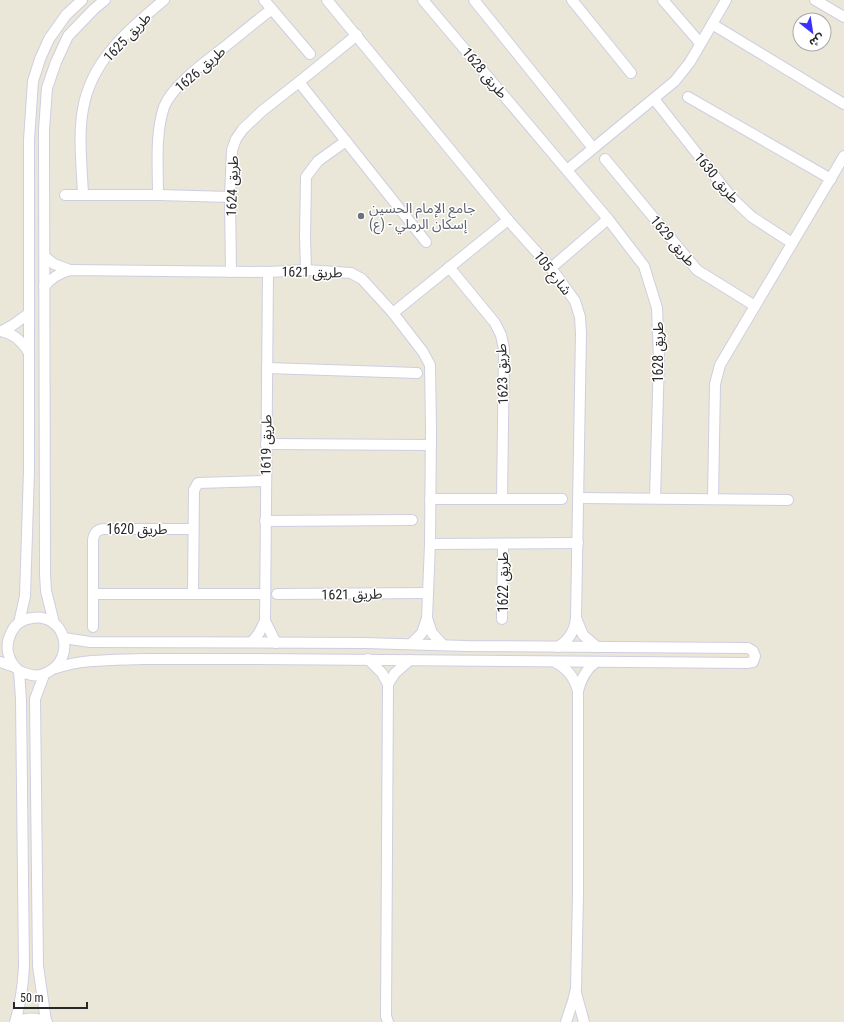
<svg xmlns="http://www.w3.org/2000/svg" width="844" height="1022" font-family="'Roboto Condensed','Noto Sans Arabic',sans-serif">
	<style>
		.lines { fill: none; stroke-linecap: round; stroke-linejoin: round }
		.minor-casing { stroke: #cecee2; stroke-width: 12 }
		.minor { stroke: #fff; stroke-width: 10 }
		.worship-dot { fill: #6b7280; stroke: #fff; stroke-width: 1.5 }
		.labels { text-anchor: middle; dominant-baseline: central; stroke-width: 3; stroke-linejoin: round; paint-order: stroke }
		.street-label { font-size: 14px; fill: #282828; stroke: #fff }
		.worship-label { font-size: 14px; fill: #5b616d; stroke: #fff; text-anchor: start }
	</style>
	<rect width="100%" height="100%" fill="#ebe7d8"/>
	<g class="lines">
		<defs>
			<g id="minor">
				<path d="M264 0 310 54"/>
				<path d="M327 0 508 220 551 268 575 301 580 317 581 333 576 618C575 631 569 640 558 647"/>
				<path d="M423 0 608 219 644 266 657 308 659 359 655 498"/>
				<path d="M474 0 593 148"/>
				<path d="M572 0 631 73"/>
				<path d="M663 0 700 43"/>
				<path d="M815 0 844 17"/>
				<path d="M712 24 844 104"/>
				<path d="M299 82 426 242"/>
				<path d="M688 97 831 179"/>
				<path d="M654 99 732 198 752 217 792 243"/>
				<path d="M605 159 697 270 755 306"/>
				<path d="M567 170 675 81 690 62 726 0"/>
				<path d="M65 195H158L230 197"/>
				<path d="M83 195C82 168 78 136 83 109 91 61 128 30 164 0"/>
				<path d="M158 195C158 166 155 134 164 107 172 86 204 63 222 49 238 36 255 22 272 9"/>
				<path d="M45 257 54 264 70 270"/>
				<path d="M449 267 495 323 501 335 504 349 502 499"/>
				<path d="M551 268 608 219"/>
				<path d="M306 270 305 237 306 177 318 161 346 141"/>
				<path d="M231 272 230 197 232 150 236 139 243 129 262 111 299 82 357 35"/>
				<path d="M44 287C51 278 59 273 70 270L268 272 306 270 351 273 362 279 393 313 423 352 430 365 431 428 430 544 427 618 422 633 411 644"/>
				<path d="M393 313 508 220"/>
				<path d="M0 331C12 333 21 340 28 351"/>
				<path d="M2 331 13 325 28 314"/>
				<path d="M267 368 417 373"/>
				<path d="M266 444 431 445"/>
				<path d="M579 498 788 500"/>
				<path d="M430 499H562"/>
				<path d="M713 499 715 384 720 365 844 156"/>
				<path d="M265 521 412 520"/>
				<path d="M430 544 578 543"/>
				<path d="M193 593 194 490 198 483 266 481"/>
				<path d="M93 594H265"/>
				<path d="M277 594 428 593"/>
				<path d="M427 618 432 633 443 645"/>
				<path d="M576 618 583 635 597 647"/>
				<path d="M502 619 503 544"/>
				<path d="M265 621 276 643"/>
				<path d="M19 623 25 596 29 471V140L33 81 40 59 49 39 66 15 82 0"/>
				<path d="M54 623 46 591 45 574 44 130 47 88 56 62 68 36 94 9 105 0"/>
				<path d="M93 627V540C94 533 97 529 105 529H193"/>
				<path d="M252 642 259 633 265 621 268 272"/>
				<path d="M368 659 382 673 388 684 386 1016 388 1022"/>
				<path d="M0 662 15 667"/>
				<path d="M555 662C568 669 574 677 578 691"/>
				<path d="M56 668C84 659 112 660 142 659 180 659 218 659 256 659 420 659 584 662 747 663L753 662 755 656 753 651 748 648 466 646 365 643 90 642 64 638"/>
				<path d="M44 675 35 699 38 966 46 1021"/>
				<path d="M388 684 395 673 410 660"/>
				<path d="M576 993 584 1022"/>
				<path d="M15 1022C21 1003 23 985 24 966L21 699 19 671C8 661 4 647 11 633 15 624 23 619 32 618 65 613 77 657 48 672 38 678 29 675 19 671"/>
				<path d="M16 1022C27 1017 36 1017 47 1022"/>
				<path d="M566 1022 573 1001 576 989 578 894V691C581 679 586 669 596 662"/>
			</g>
		</defs>
		<use href="#minor" class="minor-casing"/>
		<use href="#minor" class="minor"/>
	</g>
	<circle class="worship-dot" cx="361" cy="216" r="4"/>
	<g class="labels">
		<g class="street-label">
			<text transform="translate(127 37) rotate(-46)">طريق 1625</text>
			<text transform="translate(200 69) rotate(-41)">طريق 1626</text>
			<text transform="translate(485 73) rotate(50)">طريق 1628</text>
			<text transform="translate(717 178) rotate(50)">طريق 1630</text>
			<text transform="translate(232 186) rotate(-88)">طريق 1624</text>
			<text transform="translate(673 241) rotate(50)">طريق 1629</text>
			<text transform="translate(312 272) rotate(1)">طريق 1621</text>
			<text transform="translate(553 273) rotate(52)">شارع 105</text>
			<text transform="translate(658 352) rotate(-90)">طريق 1628</text>
			<text transform="translate(502 374) rotate(-92)">طريق 1623</text>
			<text transform="translate(266 445) rotate(-89)">طريق 1619</text>
			<text x="137" y="529">طريق 1620</text>
			<text transform="translate(503 582) rotate(-90)">طريق 1622</text>
			<text transform="translate(352 594) rotate(-1)">طريق 1621</text>
		</g>
		<g class="worship-label">
			<text x="369" y="208">جامع الإمام الحسين<tspan x="369" dy="16">(ع) - إسكان الرملي</tspan></text>
		</g>
	</g>
	<g transform="translate(812 32) rotate(150)"><circle r="19" fill="#ffffff" stroke="#a9a9a9"/>
	<path d="M0-3L7 15L0 10L-7 15Z" fill="#3932ff"/>
	<text y="-6" font-size="11" font-weight="bold" text-anchor="middle" fill="#282828">ش</text>
	</g>
	<path d="M14 1002v6h73v-6" fill="none" stroke="#282828" stroke-width="2"/>
	<text x="20" y="1002" font-size="12" fill="#282828" stroke="#ffffff" stroke-width="3" paint-order="stroke">50 m</text>
</svg>
